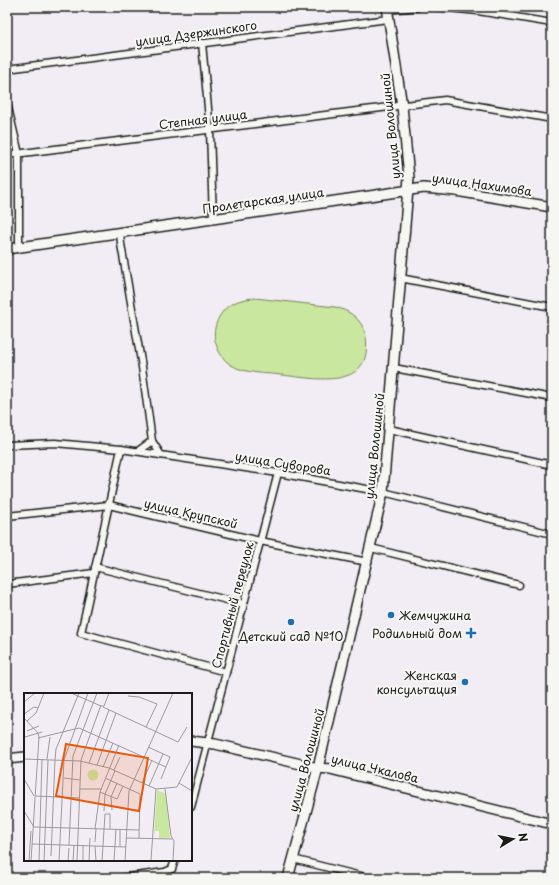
<svg xmlns="http://www.w3.org/2000/svg" width="559" height="885" font-family="'Playpen Sans',sans-serif">
	<style>
		.green { fill: #cae79f; stroke: #73825e }
		.lines { fill: none; stroke-linecap: round; stroke-linejoin: round }
		.street-casing { stroke: #1c1c1c; stroke-width: 9 }
		.secondary-casing { stroke: #1c1c1c; stroke-width: 12 }
		.street { stroke: #f6f6f2; stroke-width: 6 }
		.secondary { stroke: #f6f6f2; stroke-width: 9 }
		.poi-dot { fill: #1f6fb2; stroke: #f6f6f2; stroke-width: 1.5 }
		.labels { text-anchor: middle; dominant-baseline: central; stroke-width: 4; stroke-linejoin: round; paint-order: stroke }
		.street-label { font-size: 12px; fill: #1c1c1c; stroke: #f6f6f2 }
		.poi-label { font-size: 12px; fill: #1c1c1c; stroke: #f6f6f2; text-anchor: end }
		.inset-road { fill: none; stroke: #9c999e; stroke-width: 1 }
		.view { fill: #e8590c; fill-opacity: 0.15; stroke: #e8590c; stroke-width: 2 }
		.inset-edge { fill: none; stroke: #1c1c1c; stroke-width: 2 }
	</style>
	<rect width="100%" height="100%" fill="#f2edf4"/>
	<filter id="ink" filterUnits="userSpaceOnUse"><feTurbulence type="fractalNoise" baseFrequency=".025" numOctaves="2"/><feDisplacementMap in="SourceGraphic" scale="8" xChannelSelector="R" yChannelSelector="G"/><feConvolveMatrix kernelMatrix="1 2 1 2 8 2 1 2 1" color-interpolation-filters="sRGB"/></filter>
	<g filter="url(#ink)">
		<path class="green" d="M255 298 335 307C351 311 363 320 366 337 373 391 316 379 282 375 266 373 246 374 231 365 220 358 212 341 215 328 220 307 235 299 255 298Z"/>
		<g class="lines">
			<defs>
				<g id="street">
					<path d="M438 7 478 11 552 23"/>
					<path d="M387 10 418 7"/>
					<path d="M202 43 210 130 213 219"/>
					<path d="M7 69 388 19"/>
					<path d="M7 103 19 154V247"/>
					<path d="M7 155 445 100 552 119"/>
					<path d="M120 233 121 244 142 367 152 441 161 455"/>
					<path d="M400 278 552 307"/>
					<path d="M394 368 552 398"/>
					<path d="M389 429 552 465"/>
					<path d="M7 445 55 443 121 449 278 473 383 492 552 534"/>
					<path d="M121 449 81 633 226 672"/>
					<path d="M138 451 152 441"/>
					<path d="M7 516 109 505 260 541 368 562"/>
					<path d="M371 548 519 585"/>
					<path d="M95 567 243 604"/>
					<path d="M7 584 94 573"/>
					<path d="M191 807 278 473"/>
					<path d="M293 859 369 878"/>
					<path d="M121 878 165 872 172 869 175 860"/>
				</g>
				<g id="secondary">
					<path d="M7 249 424 188 456 191 552 207"/>
					<path d="M191 741 215 744 318 768 330 769 552 824"/>
					<path d="M7 759 25 757"/>
					<path d="M288 878 318 768 383 492 409 177 402 106 387 7"/>
				</g>
			</defs>
			<use href="#street" class="street-casing"/>
			<use href="#secondary" class="secondary-casing"/>
			<use href="#street" class="street"/>
			<use href="#secondary" class="secondary"/>
		</g>
	</g>
	<g class="poi-dot">
		<circle cx="391" cy="615" r="4"/>
		<circle cx="291" cy="622" r="4"/>
		<path d="M469 627h4v4h4v4h-4v4h-4v-4h-4v-4h4z"/>
		<circle cx="465" cy="682" r="4"/>
	</g>
	<g class="labels">
		<g class="street-label">
			<text transform="translate(196 33) rotate(-8)">улица Дзержинского</text>
			<text transform="translate(203 119) rotate(-7)">Степная улица</text>
			<text transform="translate(390 126) rotate(-96)">улица Волошиной</text>
			<text transform="translate(482 184) rotate(8)">улица Нахимова</text>
			<text transform="translate(263 200) rotate(-8)">Пролетарская улица</text>
			<text transform="translate(374 446) rotate(-84)">улица Волошиной</text>
			<text transform="translate(283 463) rotate(9)">улица Суворова</text>
			<text transform="translate(191 513) rotate(13)">улица Крупской</text>
			<text transform="translate(232 605) rotate(-75)">Спортивный переулок</text>
			<text transform="translate(306 760) rotate(-75)">улица Волошиной</text>
			<text transform="translate(375 768) rotate(13)">улица Чкалова</text>
		</g>
		<g class="poi-label">
			<text x="399" y="615" text-anchor="start">Жемчужина</text>
			<text x="462" y="633">Родильный дом</text>
			<text x="291" y="636" text-anchor="middle">Детский сад №10</text>
			<text x="457" y="675">Женская<tspan x="457" dy="14">консультация</tspan></text>
		</g>
	</g>
	<g transform="translate(24 693)">
		<rect width="168" height="168" fill="#f2edf4"/>
		<path d="M63.5 82a5.5 5.5 0 1 1 11 0a5.5 5.5 0 1 1-11 0ZM133 97 142 101 146 145H135V138H131L130 143Z" fill="#cae79f"/>
		<path class="inset-road" d="M47 0 77 13M104 3 115 4 133 11 122 34M0 9 11 0M77 13H80L85 0M79 14 154 49 163 34M0 21 10 14 14 15M0 25 14 40 15 44 7 168M3 28 12 20 20 0M3 38 15 33M1 44 18 39M14 45 55 35 142 74M124 54 146 64 137 86M0 66 56 68 85 75 132 96 153 94 168 64M23 66 26 44M31 67 32 56 55 0M40 67 64 0M65 70 85 17M73 72 92 20M79 74 89 50M90 77 96 64M40 85 56 87M81 85 116 101 115 145M0 86 10 103M118 90 128 67M155 90 168 98M125 93 139 61M56 96H78M141 96 147 143 150 148 149 168M76 99 93 106 99 93M12 103 55 105M87 104 93 90M87 104 88 117M0 118 10 134 115 137M80 118 81 101 91 78M71 136 76 99 95 52M96 136V154M102 145 148 146M71 149 72 136M8 151 102 154M45 152 49 63 73 0M71 153 72 168M27 163 31 67M127 167 132 96M5 168 7 138M15 168 18 66M20 168 24 67M35 168 40 67M44 168 45 155M49 168 50 152M53 168 57 67 77 12M59 168V153M65 168 66 145M78 168 81 121H86V136M90 168 92 136M101 168 105 98 149 0"/>
		<path class="view" d="M42 51 124 65 115 118 32 103Z"/>
		<rect width="168" height="168" class="inset-edge"/>
	</g>
	<rect width="559" height="885" fill="none" stroke="#f6f6f2" stroke-width="24"/>
	<rect x="12" y="12" width="535" height="861" fill="none" stroke="#1c1c1c" stroke-width="1.5" filter="url(#ink)"/>
	<g transform="translate(513 839) rotate(80)" stroke="#f6f6f2" stroke-width="3" paint-order="stroke">
	<path d="M0-3L7 15L0 10L-7 15Z" fill="#1c1c1c"/>
	<text y="-6" font-size="11" font-weight="bold" text-anchor="middle" fill="#1c1c1c">N</text>
	</g>
</svg>
